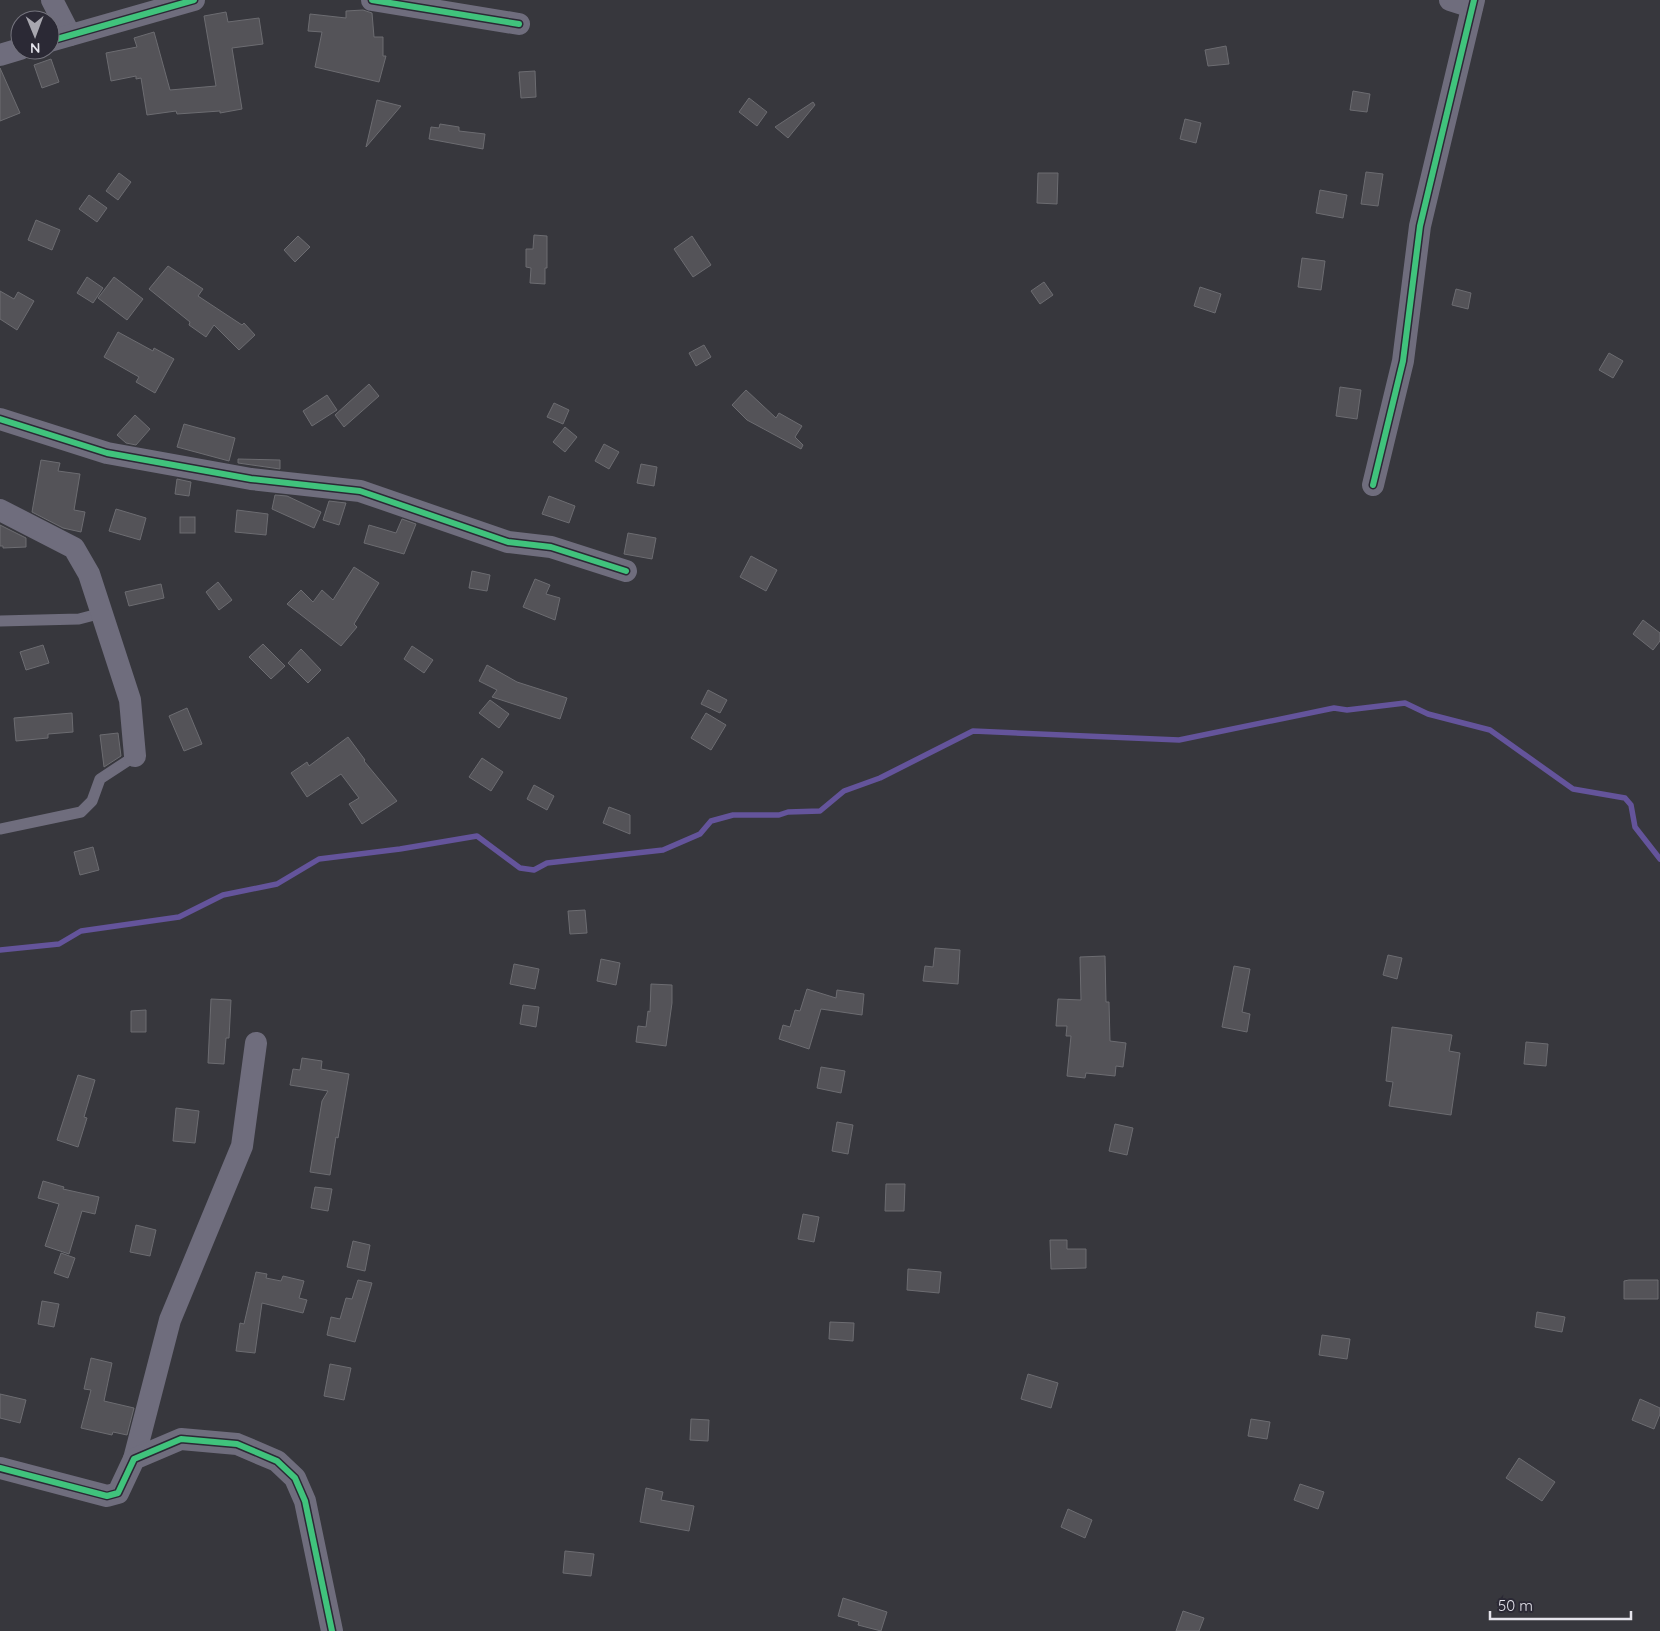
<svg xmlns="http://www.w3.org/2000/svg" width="1660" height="1631" font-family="Quicksand,sans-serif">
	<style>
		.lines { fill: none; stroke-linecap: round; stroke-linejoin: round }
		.stream { stroke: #64549b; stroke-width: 5.5 }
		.building { fill: #545358; stroke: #6c6c71 }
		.service { stroke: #6f6d7d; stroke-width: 11 }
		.minor { stroke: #6f6d7d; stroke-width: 22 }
		.cycleway-casing { stroke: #2b2935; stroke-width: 9 }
		.cycleway { stroke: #40c37c; stroke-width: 6 }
	</style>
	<rect width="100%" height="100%" fill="#37373d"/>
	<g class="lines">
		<path class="stream" d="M0 950 59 944 81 931 179 917 223 895 277 884 319 859 400 849 477 836 520 868 534 870 547 863 663 850 700 834 711 821 733 815H779L788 812 820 811 844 791 880 778 973 731 1179 740 1334 708 1347 710 1405 703 1428 714 1490 730 1573 789 1625 798 1631 805 1635 827 1660 859"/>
	</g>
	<g class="building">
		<path d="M363 10 372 13 374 37H383V56H386L379 82 315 67 322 32 308 31 310 14 346 18V11Z"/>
		<path d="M226 12 228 22 259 18 263 44 232 48 242 109 220 113V111L177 114 176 111 147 115 141 78 136 79V76L111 81 106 53 137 47 134 38 154 32 170 90 216 86 204 16Z"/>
		<path d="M1226 46 1229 64 1208 66 1205 50Z"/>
		<path d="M51 59 59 82 42 88 34 65Z"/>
		<path d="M0 68 20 113 0 121Z"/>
		<path d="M535 71 536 97 521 98 519 72Z"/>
		<path d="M1353 91 1370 94 1367 112 1350 110Z"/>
		<path d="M749 98 767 112 757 126 739 112Z"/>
		<path d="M377 100 401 106 366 147Z"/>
		<path d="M813 102 815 105 788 138 775 127Z"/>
		<path d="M1185 119 1201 123 1196 143 1180 139Z"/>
		<path d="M440 124 459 127V131L485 134 483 149 429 139 431 127 439 128Z"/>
		<path d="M1366 172 1383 174 1378 206 1361 204Z"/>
		<path d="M119 173 131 182 118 200 106 191Z"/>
		<path d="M1038 173H1058L1057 204 1037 203Z"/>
		<path d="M1320 190 1347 195 1343 218 1316 213Z"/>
		<path d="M89 195 107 208 97 222 79 209Z"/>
		<path d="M36 220 60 230 52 250 28 240Z"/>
		<path d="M534 235 547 236V268H545V284L530 283 531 268 526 267V249H533Z"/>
		<path d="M298 236 310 247 295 262 284 250Z"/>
		<path d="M692 236 711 265 693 277 674 249Z"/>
		<path d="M1302 258 1325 261 1321 290 1298 287Z"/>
		<path d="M168 266 203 289 198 296 242 325 244 323 255 335 239 350 214 325 206 337 189 325 190 322 149 289Z"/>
		<path d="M87 277 103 288 93 303 77 293Z"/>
		<path d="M114 277 143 299 127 320 98 298Z"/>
		<path d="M1044 282 1053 295 1040 304 1031 291Z"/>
		<path d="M1200 287 1221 294 1215 313 1194 306Z"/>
		<path d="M1456 289 1471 293 1468 309 1452 305Z"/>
		<path d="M0 291 14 299 18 292 34 301 17 330 0 319Z"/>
		<path d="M118 332 153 351 154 348 174 359 155 393 136 382 139 377 104 357Z"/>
		<path d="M704 345 711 357 696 366 689 353Z"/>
		<path d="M1609 353 1623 361 1613 378 1599 370Z"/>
		<path d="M369 384 379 396 344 427 335 415Z"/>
		<path d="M1340 387 1361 390 1357 419 1336 416Z"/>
		<path d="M746 390 776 418 779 413 802 426 795 437 803 445 801 449 747 420 732 405Z"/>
		<path d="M327 395 337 410 312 426 303 411Z"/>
		<path d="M554 403 569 410 563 424 547 417Z"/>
		<path d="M135 415 150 429 136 445 126 443 117 435Z"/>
		<path d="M184 424 235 438 229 461 177 447Z"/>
		<path d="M565 427 577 437 565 452 553 442Z"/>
		<path d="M604 444 619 452 609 469 595 461Z"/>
		<path d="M238 459 280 460V469L238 463Z"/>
		<path d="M41 460 60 463 58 471 80 474 74 510 85 512 81 532 63 528 32 512Z"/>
		<path d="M641 464 657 467 654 486 637 483Z"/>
		<path d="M177 479 191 482 189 496 175 494Z"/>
		<path d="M275 495 287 496 321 512 314 528 272 509Z"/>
		<path d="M549 496 575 506 569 523 542 514Z"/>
		<path d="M329 501 346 503 339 525 323 520Z"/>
		<path d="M116 509 146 518 140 540 109 531Z"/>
		<path d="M237 510 268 514 266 535 235 532Z"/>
		<rect x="180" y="517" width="15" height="16"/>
		<path d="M402 519 416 524 404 554 364 543 369 525 396 533Z"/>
		<path d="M0 525 26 538V547L3 548V546H0Z"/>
		<path d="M628 533 656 538 652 559 624 554Z"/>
		<path d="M751 556 777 570 766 591 740 577Z"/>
		<path d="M354 567 379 583 354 624 357 627 341 646 287 604 301 590 313 602 322 590 333 600Z"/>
		<path d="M472 571 490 575 487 591 469 588Z"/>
		<path d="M535 579 550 585 546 594 560 598 555 620 523 607Z"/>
		<path d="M218 582 232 600 219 610 206 592Z"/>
		<path d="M161 584 164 598 129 606 125 592Z"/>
		<path d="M1643 620 1660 633V641L1653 650 1633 634Z"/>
		<path d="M263 644 285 666 271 679 249 657Z"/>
		<path d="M43 645 49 663 26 670 20 652Z"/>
		<path d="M412 646 433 660 424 673 404 659Z"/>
		<path d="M301 649 321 670 308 683 288 663Z"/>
		<path d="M487 665 517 682 567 698 560 719 492 697 497 690 479 681Z"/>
		<path d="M708 690 727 700 720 713 701 704Z"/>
		<path d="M490 700 509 714 499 728 479 713Z"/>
		<path d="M187 708 202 744 184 751 169 716Z"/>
		<path d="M72 713 73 732 48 734V738L16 741 14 718Z"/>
		<path d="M706 713 726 725 711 750 691 738Z"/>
		<path d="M118 733 121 756 104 767 100 735Z"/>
		<path d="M348 737 365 760 364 761 397 801 362 824 349 804 359 798 341 774 307 797 291 773 307 762 309 766Z"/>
		<path d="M482 758 503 772 491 791 469 777Z"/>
		<path d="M534 785 554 796 547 810 527 799Z"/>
		<path d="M609 807 630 815V834L603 823Z"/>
		<path d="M93 847 99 870 80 875 74 852Z"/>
		<path d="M585 910 587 933 570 934 568 911Z"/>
		<path d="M935 948 960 950 958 984 923 981 925 966 933 967Z"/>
		<path d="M1388 955 1402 958 1397 979 1383 975Z"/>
		<path d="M1105 956 1106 1002H1109L1110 1041 1126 1043 1123 1067 1116 1066 1115 1076 1086 1073 1085 1078 1067 1076 1071 1036H1066L1067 1026H1056L1058 999 1081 1000 1080 957Z"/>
		<path d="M601 959 620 963 616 985 597 981Z"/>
		<path d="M514 964 539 969 535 989 510 984Z"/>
		<path d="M1234 966 1250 969 1242 1012 1250 1014 1247 1032 1222 1027Z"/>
		<path d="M651 984 672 985V1003L666 1046 636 1042 638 1026 646 1027 648 1011 650 1012Z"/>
		<path d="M807 989 836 998 837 990 864 994 862 1015 821 1009 809 1049 779 1039 783 1025 790 1027 795 1010 800 1011Z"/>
		<path d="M211 999 231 1000 229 1038H226L224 1064 208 1063Z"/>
		<path d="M523 1005 539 1007 536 1027 520 1024Z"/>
		<path d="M146 1010V1032H131V1011Z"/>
		<path d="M1392 1027 1452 1035 1449 1051 1460 1053 1451 1115 1389 1106 1393 1082 1386 1081Z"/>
		<path d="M1526 1042 1548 1044 1546 1066 1524 1064Z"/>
		<path d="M302 1058 322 1061 321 1069 349 1074 338 1138 336 1137 330 1175 310 1172 322 1101 328 1091 290 1085 293 1069 300 1070Z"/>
		<path d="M821 1067 845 1071 841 1093 817 1088Z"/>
		<path d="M78 1075 95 1080 84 1117 87 1118 78 1147 57 1140Z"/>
		<path d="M176 1108 199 1111 195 1143 173 1141Z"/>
		<path d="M837 1122 853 1125 848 1154 832 1151Z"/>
		<path d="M1115 1124 1133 1128 1127 1155 1109 1151Z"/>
		<path d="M43 1181 64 1187 63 1189 99 1197 95 1214 82 1211 69 1254 45 1246 59 1204 38 1198Z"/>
		<path d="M886 1184H905L904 1211H885Z"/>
		<path d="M315 1187 332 1189 328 1211 311 1208Z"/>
		<path d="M803 1214 819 1217 814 1242 798 1239Z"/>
		<path d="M136 1225 156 1230 150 1256 130 1252Z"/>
		<path d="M1050 1240H1067V1249H1086V1268L1051 1269Z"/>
		<path d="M353 1241 370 1245 365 1271 347 1267Z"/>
		<path d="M61 1253 75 1258 68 1278 54 1273Z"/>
		<path d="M908 1269 941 1272 939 1293 907 1290Z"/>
		<path d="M256 1272 267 1274 266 1278 281 1281 283 1276 304 1281 299 1298 307 1300 303 1313 262 1303 255 1353 236 1351 240 1323 244 1324Z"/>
		<path d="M358 1280 372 1283 355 1342 327 1335 331 1317 340 1319 346 1298 352 1299Z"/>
		<path d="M1629 1280H1658V1299H1624V1281Z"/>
		<path d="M42 1301 59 1304 54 1327 38 1324Z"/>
		<path d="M1537 1312 1565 1317 1562 1332 1535 1327Z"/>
		<path d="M830 1322 854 1323 853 1341 829 1339Z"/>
		<path d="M1322 1335 1350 1339 1347 1359 1319 1355Z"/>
		<path d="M91 1358 112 1363 104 1401 134 1408 127 1435 113 1432 112 1435 81 1428 91 1390 84 1389Z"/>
		<path d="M330 1364 351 1368 344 1400 324 1396Z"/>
		<path d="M1028 1374 1058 1383 1051 1408 1021 1399Z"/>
		<path d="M0 1394 26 1400 20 1423 0 1418Z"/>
		<path d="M1640 1399 1660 1408V1414L1654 1429 1632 1420Z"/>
		<path d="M691 1419 709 1420 708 1441 690 1440Z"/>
		<path d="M1251 1419 1270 1422 1267 1439 1248 1436Z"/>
		<path d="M1519 1458 1555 1482 1542 1501 1506 1478Z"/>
		<path d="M1300 1484 1324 1492 1318 1509 1294 1500Z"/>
		<path d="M646 1488 663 1492 661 1500 694 1506 689 1531 640 1522Z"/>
		<path d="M1068 1509 1092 1520 1085 1538 1061 1527Z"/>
		<path d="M565 1551 594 1554 591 1576 563 1573Z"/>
		<path d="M843 1598 887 1612 881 1631 858 1625 859 1622 838 1616Z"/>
		<path d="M1183 1611 1204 1618 1199 1631H1176Z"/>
	</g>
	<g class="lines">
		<g class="service">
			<path d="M0 621 79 619 102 613"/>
			<path d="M0 829 81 812 92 801 100 779 135 756"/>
		</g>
		<g class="minor">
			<path d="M52 0 70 35"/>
			<path d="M372 0 519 24"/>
			<path d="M1450 0 1472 7"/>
			<path d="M50 41 194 0"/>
			<path d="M0 55 20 49"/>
			<path d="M0 419 107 453 251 479 360 491 508 542 551 547 626 571"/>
			<path d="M1373 485 1403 361 1420 226 1474 0"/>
			<path d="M0 510 74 548 89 574 130 700 135 756"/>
			<path d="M134 1459 170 1320 242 1146 256 1043"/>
			<path d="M0 1468 107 1496 118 1493 134 1459 181 1439 237 1444 277 1461 295 1478 305 1501 332 1631"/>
		</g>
		<defs>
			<g id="cycleway">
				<path d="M372 0 519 24"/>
				<path d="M50 41 194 0"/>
				<path d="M0 419 107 453 251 479 360 491 508 542 551 547 626 571"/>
				<path d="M1373 485 1403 361 1420 226 1474 0"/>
				<path d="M0 1468 107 1496 118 1493 134 1459 181 1439 237 1444 277 1461 295 1478 305 1501 332 1631"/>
			</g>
		</defs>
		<use href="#cycleway" class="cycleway-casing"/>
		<use href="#cycleway" class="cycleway"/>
	</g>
	<g transform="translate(35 35) rotate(179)"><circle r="24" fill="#2b2935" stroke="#75747e"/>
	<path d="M0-4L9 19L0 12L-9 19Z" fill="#a8a7af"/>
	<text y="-8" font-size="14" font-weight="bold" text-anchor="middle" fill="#e5e4ec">N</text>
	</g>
	<path d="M1490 1611v8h141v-8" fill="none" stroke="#e5e4ec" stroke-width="2.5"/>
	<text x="1498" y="1611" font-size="15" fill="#e5e4ec" stroke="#2b2935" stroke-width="4" paint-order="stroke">50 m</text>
</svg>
